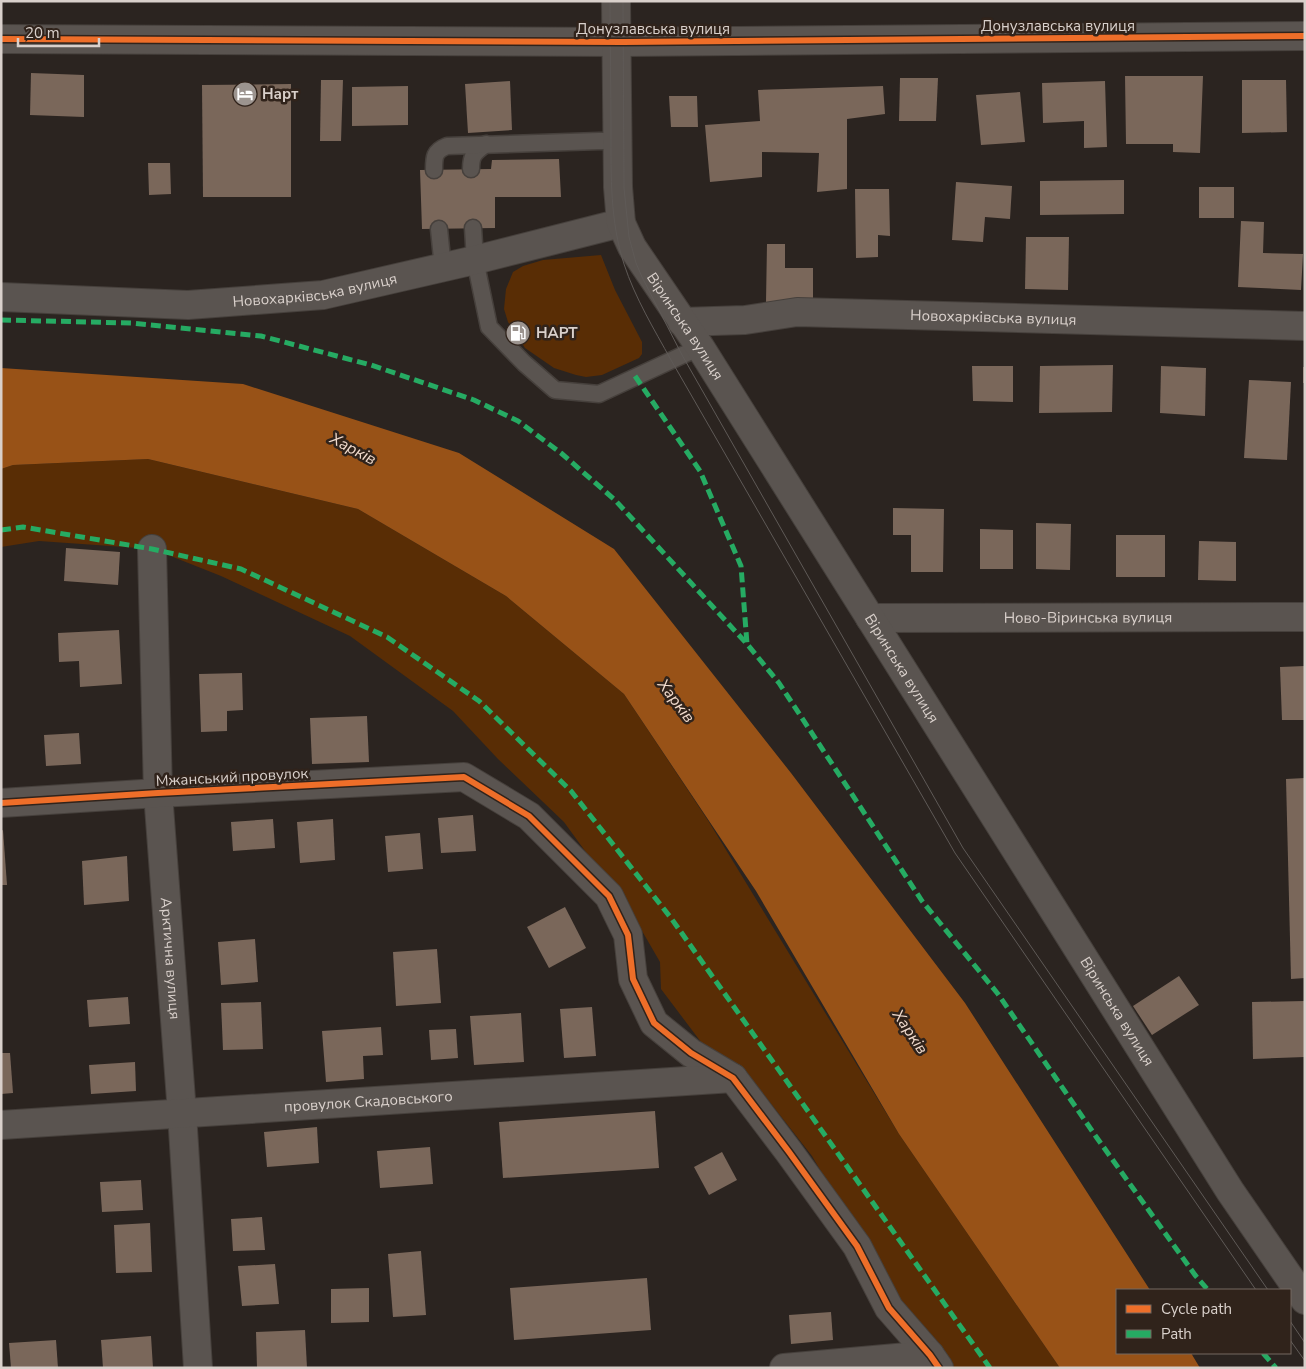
<svg xmlns="http://www.w3.org/2000/svg" width="1306" height="1369" font-family="'Nunito Sans',sans-serif">
	<style>
		.green { fill: #592d05 }
		.water { fill: #985217 }
		.building { fill: #7a675a }
		.lines { fill: none; stroke-linecap: round; stroke-linejoin: round }
		.service-casing { stroke: #46403c; stroke-width: 19 }
		.minor-casing { stroke: #46403c; stroke-width: 30 }
		.secondary-casing { stroke: #46403c; stroke-width: 30 }
		.service { stroke: #5a5450; stroke-width: 16 }
		.minor { stroke: #5a5450; stroke-width: 28 }
		.secondary { stroke: #5a5450; stroke-width: 28 }
		.tram { stroke: #5f5a57; stroke-width: 1 }
		.quiet { stroke: #26ab63; stroke-width: 5; stroke-dasharray: 10 5; stroke-linecap: butt }
		.cycleway-casing { stroke: #30231b; stroke-width: 9 }
		.cycleway { stroke: #ee6e29; stroke-width: 6 }
		.labels { text-anchor: middle; dominant-baseline: central; stroke-width: 5; stroke-linejoin: round; paint-order: stroke }
		.street-label { font-size: 15px; fill: #d9d0cb; stroke: #30231b }
		.poi-label { font-size: 15px; font-weight: bold; fill: #d9d0cb; stroke: #30231b; text-anchor: start }
		.water-label { font-size: 16px; font-style: italic; fill: #f2dcce; stroke: #30231b }
	</style>
	<rect width="100%" height="100%" fill="#2b2420"/>
	<g class="green">
		<path d="M601 255 615 290 642 342V354L639 358 602 375 586 377 576 375 554 368 525 348 508 322 504 309 506 289 513 272 523 266 543 260Z"/>
		<path d="M148 459 358 509 506 596 624 694 709 822 899 1134 1060 1368H950L889 1288 812 1156 750 1077 707 1050 661 989 660 962 638 924 564 822 498 759 453 711 350 636 221 576 153 549 39 541 1 547V469L13 465Z"/>
	</g>
	<path class="water" d="M1 368 243 384 459 453 614 549 791 773 965 1003 1150 1290H1117V1353H1191L1200 1368H1060L899 1134 756 891 624 694 506 596 358 509 148 459 13 465 1 469Z"/>
	<g class="building">
		<path d="M31 73 84 75V117L30 115Z"/>
		<path d="M1125 76H1203L1200 153 1173 152V144H1126Z"/>
		<path d="M900 78H938L936 121H899Z"/>
		<path d="M321 80H343L341 141H320Z"/>
		<path d="M1242 80H1286L1287 132 1242 133Z"/>
		<path d="M510 81 512 130 468 133 465 84Z"/>
		<path d="M1105 81 1107 147 1084 148V121L1043 123 1042 83Z"/>
		<path d="M291 84V197H203L202 85Z"/>
		<path d="M408 86V125L352 126V87Z"/>
		<path d="M883 86 885 114 847 119V189L817 192 819 153 762 152V177L710 182 705 125 760 121 758 90Z"/>
		<path d="M1020 92 1025 142 981 145 976 95Z"/>
		<path d="M669 96H697L698 127H671Z"/>
		<path d="M559 159 561 197H495V228L422 229 420 170 491 169 492 160Z"/>
		<path d="M148 163H170L171 194 149 195Z"/>
		<path d="M1124 180V214L1040 215V181Z"/>
		<path d="M956 182 1012 186 1010 219 985 217 983 242 952 240Z"/>
		<rect x="1199" y="187" width="35" height="31"/>
		<path d="M855 189H889L890 236 878 235V257L856 258Z"/>
		<path d="M1241 221 1264 222 1263 253 1303 254 1301 290 1238 287Z"/>
		<path d="M1026 237H1069L1068 290 1025 289Z"/>
		<path d="M767 244H785V268H813V302H766Z"/>
		<path d="M1113 365 1112 412 1039 413 1040 366Z"/>
		<path d="M972 366H1013V402L973 401Z"/>
		<path d="M1161 366 1206 368 1205 416 1160 413Z"/>
		<rect x="1303" y="367" width="2" height="16"/>
		<path d="M1249 380 1291 382 1287 460 1244 458Z"/>
		<path d="M893 508 944 509 943 572H911V535H893Z"/>
		<path d="M1036 523 1071 524 1070 570 1036 569Z"/>
		<path d="M980 529 1013 530V569H980Z"/>
		<rect x="1116" y="535" width="49" height="42"/>
		<path d="M1199 541 1236 542V581L1198 580Z"/>
		<path d="M66 548 120 552 118 585 64 581Z"/>
		<path d="M119 630 122 684 80 687 79 661 59 662 58 633Z"/>
		<path d="M1305 666V720H1282L1280 667Z"/>
		<path d="M242 673 243 710 227 711V731L201 732 199 674Z"/>
		<path d="M367 716 369 762 312 764 310 718Z"/>
		<path d="M79 733 81 764 46 766 44 735Z"/>
		<path d="M1305 778V978L1291 979 1286 779Z"/>
		<path d="M473 815 476 851 441 853 438 818Z"/>
		<path d="M273 819 275 848 233 851 231 822Z"/>
		<path d="M333 819 335 860 300 863 297 822Z"/>
		<path d="M3 830 7 885H1V831Z"/>
		<path d="M420 833 423 869 388 872 385 836Z"/>
		<path d="M127 856 129 901 84 905 82 861Z"/>
		<path d="M565 907 586 948 549 968 527 927Z"/>
		<path d="M255 939 258 982 221 985 218 942Z"/>
		<path d="M437 949 441 1003 396 1006 393 952Z"/>
		<path d="M1179 976 1199 1005 1152 1035 1133 1006Z"/>
		<path d="M128 997 130 1024 89 1027 87 1000Z"/>
		<path d="M1305 1001V1057L1253 1059 1252 1002Z"/>
		<path d="M261 1002 263 1049 223 1050 221 1003Z"/>
		<path d="M592 1007 596 1056 564 1058 560 1009Z"/>
		<path d="M521 1013 524 1062 474 1065 470 1016Z"/>
		<path d="M381 1027 383 1055 363 1056 364 1079 326 1082 322 1031Z"/>
		<path d="M456 1029 458 1058 431 1060 429 1030Z"/>
		<path d="M1 1053H10L13 1093 1 1094Z"/>
		<path d="M135 1062 136 1091 91 1094 89 1065Z"/>
		<path d="M655 1111 659 1168 503 1178 499 1122Z"/>
		<path d="M317 1127 319 1163 267 1167 264 1132Z"/>
		<path d="M430 1147 433 1184 380 1188 377 1151Z"/>
		<path d="M722 1152 737 1180 709 1195 694 1167Z"/>
		<path d="M141 1180 143 1210 102 1212 100 1182Z"/>
		<path d="M262 1217 265 1250 233 1251 231 1219Z"/>
		<path d="M150 1223 152 1272 116 1273 114 1225Z"/>
		<path d="M421 1251 426 1315 393 1317 388 1254Z"/>
		<path d="M275 1264 279 1304 242 1306 238 1266Z"/>
		<path d="M647 1278 651 1330 514 1340 510 1288Z"/>
		<path d="M369 1288V1322L331 1323V1289Z"/>
		<path d="M831 1312 833 1340 791 1344 789 1315Z"/>
		<path d="M305 1330 307 1368H257L256 1332Z"/>
		<path d="M151 1336 153 1368H103L101 1340Z"/>
		<path d="M56 1340 58 1368H11L9 1343Z"/>
	</g>
	<g class="lines">
		<defs>
			<g id="service">
				<path d="M471 169C471 155 474 153 486 144"/>
				<path d="M434 170C434 157 434 151 447 146L599 141H618"/>
				<path d="M473 228 475 260 489 327 524 363 555 390 599 394 700 347"/>
				<path d="M439 229 443 268"/>
			</g>
			<g id="minor">
				<path d="M1 39 623 42 1305 36"/>
				<path id="s1" d="M1 297 188 305 323 295 475 260 621 223"/>
				<path id="s2" d="M682 322 745 320 797 312 1305 326"/>
				<path id="s3" d="M152 549 158 793 182 1113 198 1368"/>
				<path id="s4" d="M870 618 1305 617"/>
				<path d="M1 803 158 793 464 777 529 816 609 896 628 935 633 979 654 1023 691 1053 733 1078 789 1152 857 1246 889 1308 930 1355 939 1368"/>
				<path id="s5" d="M1 1125 733 1078"/>
				<path d="M784 1368 930 1355"/>
			</g>
			<g id="secondary">
				<path id="s6" d="M616 1 618 187 621 223 632 247 700 347 1230 1191 1305 1300"/>
			</g>
		</defs>
		<use href="#service" class="service-casing"/>
		<use href="#minor" class="minor-casing"/>
		<use href="#secondary" class="secondary-casing"/>
		<use href="#service" class="service"/>
		<use href="#minor" class="minor"/>
		<use href="#secondary" class="secondary"/>
		<g class="tram">
			<path d="M610 1C610 45 611 88 611 131 611 176 610 221 624 264 635 298 654 329 671 360L955 853 1256 1290"/>
			<path d="M623 1 624 188 629 237 636 263 642 277 682 355 963 848 1268 1290"/>
			<path d="M1290 1321 1305 1343"/>
			<path d="M1290 1340 1305 1361"/>
		</g>
		<g class="quiet">
			<path d="M1 320 132 323 261 336 371 365 474 400 518 421 561 453 615 500 747 644 779 683 922 901 998 994 1097 1138 1195 1275 1208 1290"/>
			<path d="M635 376 700 471 741 566 747 644"/>
			<path d="M1 530 23 527 152 549 241 569 387 637 479 701 571 791 671 918 990 1368"/>
			<path d="M1263 1353 1276 1368"/>
		</g>
		<defs>
			<g id="cycleway">
				<path d="M1 39 623 42 1305 36"/>
				<path d="M1 803 158 793 464 777 529 816 609 896 628 935 633 979 654 1023 691 1053 733 1078 789 1152 857 1246 889 1308 930 1355 939 1368"/>
			</g>
		</defs>
		<use href="#cycleway" class="cycleway-casing"/>
		<use href="#cycleway" class="cycleway"/>
	</g>
	<defs>
		<symbol id="hotel-disc" viewBox="-11 -11 22 22"><circle r="9.5" fill="#9c948f" stroke="#30231b"/><path d="M-6-4.5h1.5V1H6V5H4.5V3h-9V5H-6ZM-4 0a1.8 1.8 0 1 1 3.6 0ZM.5 0V-2.5h3Q6-2.5 6 0Z" fill="#fff"/></symbol>
		<symbol id="fuel-disc" viewBox="-11 -11 22 22"><circle r="9.5" fill="#9c948f" stroke="#30231b"/><path d="M-5.5-6h7V0h2V4h1.3V-2.5L3-4.5l.8-.8L6-3V5H2.5V1h-1V6h-7ZM-4.2-4.7v3.2H.2V-4.7Z" fill="#fff"/></symbol>
	</defs>
	<g fill-rule="evenodd">
		<use href="#hotel-disc" x="231" y="80" width="28" height="28"/>
		<use href="#fuel-disc" x="504" y="319" width="28" height="28"/>
	</g>
	<g class="labels">
		<g class="street-label">
			<text x="1058" y="26">Донузлавська вулиця</text>
			<text x="653" y="29">Донузлавська вулиця</text>
			<text stroke="none"><textPath href="#s1" startOffset="315">Новохарківська вулиця</textPath></text>
			<text stroke="none"><textPath href="#s2" startOffset="312">Новохарківська вулиця</textPath></text>
			<text stroke="none"><textPath href="#s6" startOffset="344">Віринська вулиця</textPath></text>
			<text stroke="none"><textPath href="#s4" startOffset="218">Ново-Віринська вулиця</textPath></text>
			<text stroke="none"><textPath href="#s6" startOffset="749">Віринська вулиця</textPath></text>
			<text transform="translate(232 777) rotate(-3)">Мжанський провулок</text>
			<text stroke="none"><textPath href="#s3" startOffset="410">Арктична вулиця</textPath></text>
			<text stroke="none"><textPath href="#s6" startOffset="1154">Віринська вулиця</textPath></text>
			<text stroke="none"><textPath href="#s5" startOffset="368">провулок Скадовського</textPath></text>
		</g>
		<g class="poi-label">
			<text x="262" y="94">Нарт</text>
			<text x="536" y="333">НАРТ</text>
		</g>
		<g class="water-label">
			<text transform="translate(353 449) rotate(28)">Харків</text>
			<text transform="translate(676 701) rotate(53)">Харків</text>
			<text transform="translate(910 1032) rotate(56)">Харків</text>
		</g>
	</g>
	<rect width="1306" height="1369" fill="none" stroke="#d9d0cb" stroke-width="5"/>
	<rect x="1116" y="1289" width="175" height="65" fill="#30231b" stroke="#746861"/>
	<rect x="1126" y="1305" width="25" height="8" fill="#ee6e29" stroke="#746861"/>
	<text x="1161" y="1314" font-size="15" fill="#d9d0cb">Cycle path</text>
	<rect x="1126" y="1330" width="25" height="8" fill="#26ab63" stroke="#746861"/>
	<text x="1161" y="1339" font-size="15" fill="#d9d0cb">Path</text>
	<path d="M18 38v8h81v-8" fill="none" stroke="#d9d0cb" stroke-width="2.5"/>
	<text x="25" y="38" font-size="15" fill="#d9d0cb" stroke="#30231b" stroke-width="4" paint-order="stroke">20 m</text>
</svg>
